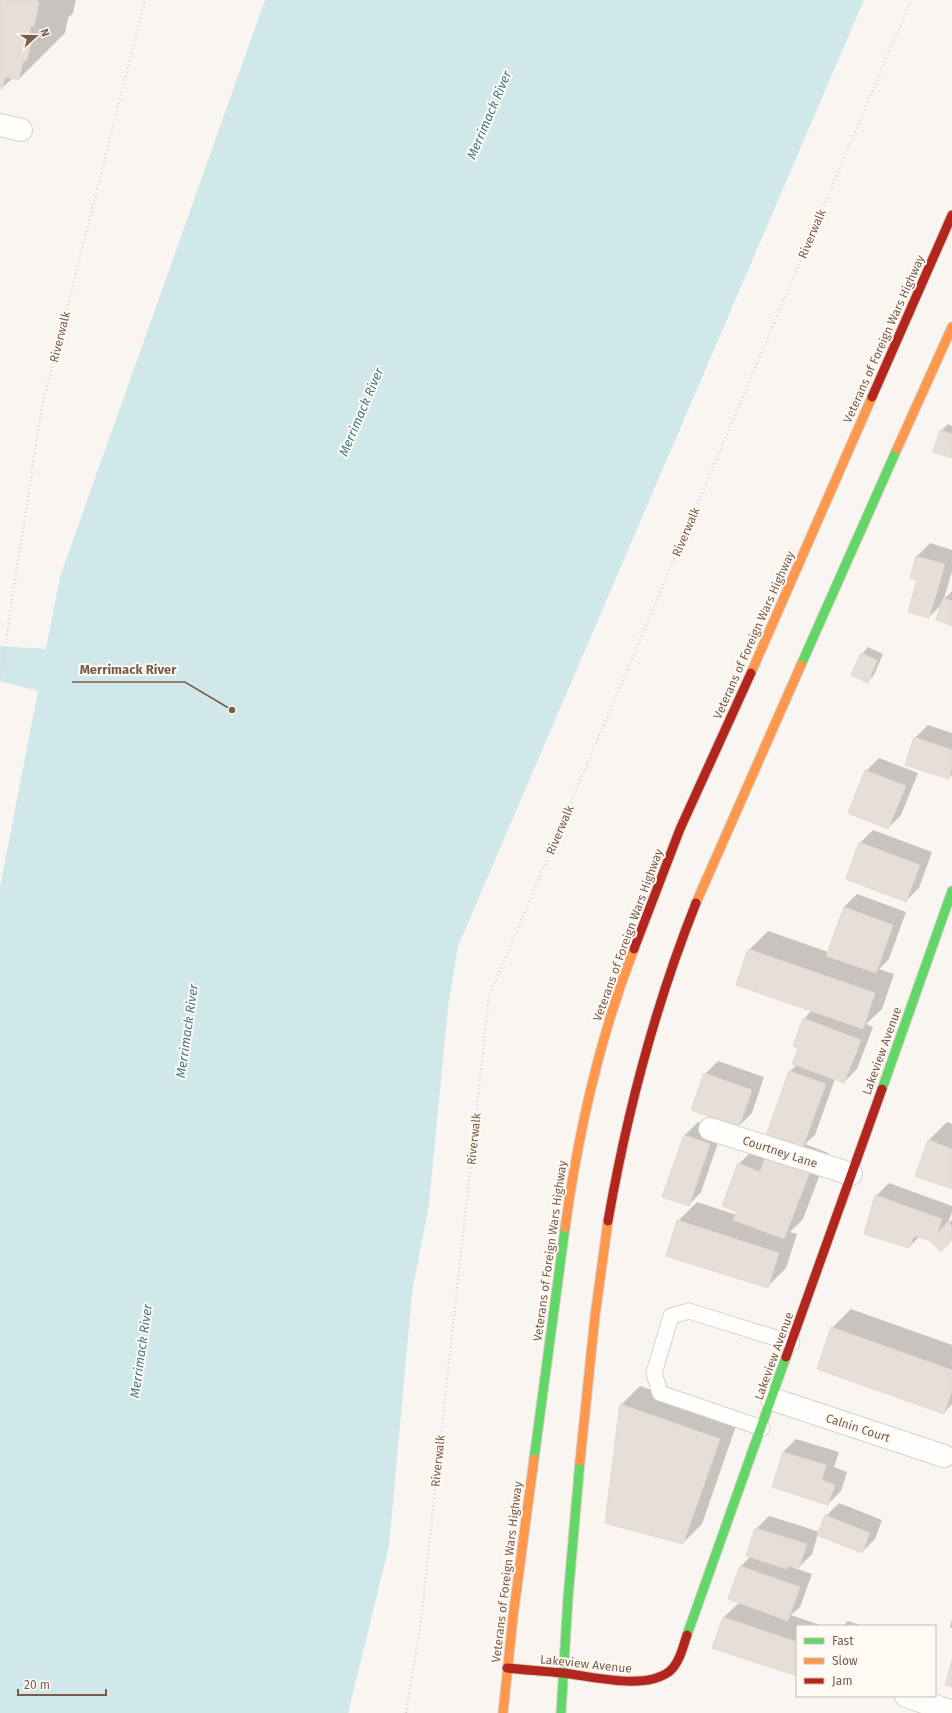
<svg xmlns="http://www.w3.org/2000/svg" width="952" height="1713" font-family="'Fira Sans',sans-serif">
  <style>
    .water { fill: #d0e8ea }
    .shadow { fill: #0003 }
    .building { fill: #e6ded7; stroke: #e2d8d2 }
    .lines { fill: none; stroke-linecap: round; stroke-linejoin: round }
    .lane-casing { stroke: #d7d1cb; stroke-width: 17 }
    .street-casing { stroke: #d7d1cb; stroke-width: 24 }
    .fast-casing { stroke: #d9d2cb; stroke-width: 11 }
    .slow-casing { stroke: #d9d2cb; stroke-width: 11 }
    .jam-casing { stroke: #d9d2cb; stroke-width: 11 }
    .path { stroke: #dcd5d0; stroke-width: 2.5; stroke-dasharray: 1 3; stroke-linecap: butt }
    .lane { stroke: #fefefd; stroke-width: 15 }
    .street { stroke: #fefefd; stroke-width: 22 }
    .fast { stroke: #63d668; stroke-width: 9 }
    .slow { stroke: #ff974d; stroke-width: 9 }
    .jam { stroke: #b3261e; stroke-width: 9 }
    .labels { text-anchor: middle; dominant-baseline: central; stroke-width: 4; stroke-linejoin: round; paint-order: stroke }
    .street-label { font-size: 12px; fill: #7a5c4d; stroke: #fffaf3 }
    .water-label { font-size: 13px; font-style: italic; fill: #437c86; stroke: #fffaf3 }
    .leader { fill: none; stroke: #7a5c4d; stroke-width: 1.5 }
    .callout-dot { fill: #7a5c4d; stroke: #fffaf3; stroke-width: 1.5 }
    .callout-label { font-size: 13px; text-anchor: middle; font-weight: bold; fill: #7a5c4d; stroke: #fffaf3; stroke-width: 4; stroke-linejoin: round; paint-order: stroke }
  </style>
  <rect width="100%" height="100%" fill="#f9f5f0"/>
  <path class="water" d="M265,0H864L458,946L448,1007L429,1204L412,1293L389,1546L348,1713H0V887L38,691L0,681V646L46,649L60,577Z"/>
  <path class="shadow" d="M0,0H76L73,13L68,18L65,33L19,79L13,78L2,88H0Z
    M948,424L952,426V457L941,431Z
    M930,543L952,550V571L944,599L952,591V624L942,604L929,617L919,579L911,577L917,556Z
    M868,647L883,654L874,675L868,681L862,654Z
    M928,725L952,733V775L948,778L915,738Z
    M879,758L918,773L901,815L888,828L866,771Z
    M873,830L932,852L919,888L906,901L860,843Z
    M857,894L906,912L889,959L879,969L894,974L882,1009L866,1024L873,1027L857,1069L844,1082L835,1079L815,1135L805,1144L828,1153L803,1219L790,1232L797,1234L786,1268L767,1287L678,1221L697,1202L737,1215L739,1164L767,1135L790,1071L797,1065L804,1019L812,1010L749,950L768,931L828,952L844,907Z
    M718,1061L764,1077L752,1113L739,1126L705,1074Z
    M698,1122L722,1131L701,1192L689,1205L664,1197L685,1135Z
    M947,1122L952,1124V1188L928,1141Z
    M889,1183L952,1206V1212L948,1223L952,1220V1239L929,1240L919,1237L909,1247L876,1196Z
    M851,1309L952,1345V1404L944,1413L832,1328Z
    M640,1386L738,1420L702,1524L683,1543L621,1405Z
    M796,1439L839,1452L834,1467L847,1472L841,1491L828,1504L783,1452Z
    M839,1503L882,1520L875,1539L862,1552L818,1534L812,1554L799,1567L790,1564L789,1566L812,1574L800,1607L791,1615L823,1626H797V1675L723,1618L740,1602L730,1598L741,1566L751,1556L756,1529L769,1516L820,1532L826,1516Z
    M952,1619V1628L950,1627Z
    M848,1621L863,1626H843Z"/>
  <path class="building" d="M0,0H37L39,3L34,26H31L29,36L32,38L27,60L23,62L19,80L5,77L2,89H0Z
    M940,430L952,434V458L933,452Z
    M916,556L945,564L929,618L908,612L917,580L910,578Z
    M943,598L952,601V626L936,620Z
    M861,653L877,660L868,683L851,675Z
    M914,737L952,750V769L949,779L905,765Z
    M865,770L906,786L888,829L848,813Z
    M859,842L920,865L906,902L846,879Z
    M844,907L893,925L876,973L826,956Z
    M748,949L875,993L863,1029L736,985Z
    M803,1018L861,1040L844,1083L792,1064L798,1049L793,1046Z
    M789,1071L826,1084L802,1149L766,1136Z
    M704,1073L752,1090L739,1127L691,1110Z
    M684,1135L710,1144L689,1206L662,1197Z
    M928,1140L952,1149V1189L915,1176Z
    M766,1155L810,1172L784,1239L733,1220L737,1212L722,1206L738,1163L760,1172Z
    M875,1195L942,1219L937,1234L948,1222L952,1226V1240L941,1252L929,1240L914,1236L909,1248L864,1234Z
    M677,1220L779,1253L768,1288L666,1256Z
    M831,1327L952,1370V1391L944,1414L817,1369Z
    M620,1404L720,1439L683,1544L605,1523Z
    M783,1452L826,1465L822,1480L835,1485L828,1505L772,1487Z
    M825,1515L870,1533L862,1553L817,1535Z
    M755,1528L807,1544L799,1568L789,1565L787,1569L746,1556Z
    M740,1566L800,1587L788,1621L728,1599Z
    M723,1617L797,1642V1676L712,1648Z
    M952,1660V1687L945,1685Z"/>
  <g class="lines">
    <g class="lane-casing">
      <path id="lane" d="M762,1428L660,1393L654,1373L671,1316L689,1311L792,1343"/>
    </g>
    <g class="street-casing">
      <path id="street" d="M0,125L21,130
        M710,1129L851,1174
        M772,1399L944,1456
        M906,1696L952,1712"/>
    </g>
    <g class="fast-casing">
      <path id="fast" d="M801,665L897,449
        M882,1089L952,891
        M534,1459L565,1228
        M687,1635L786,1357
        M561,1713L568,1598L580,1461"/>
    </g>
    <g class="slow-casing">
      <path id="slow" d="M897,449L952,327
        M751,673L872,397
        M696,903L801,665
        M565,1228C578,1134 599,1039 634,949
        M580,1461L595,1316L608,1221
        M503,1713L513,1617L534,1459"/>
    </g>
    <g class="jam-casing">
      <path id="jam" d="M872,397L952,215
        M634,949L680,829L751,673
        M608,1221C627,1112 655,1006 696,903
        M786,1357L882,1089
        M507,1668C525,1670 544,1671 562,1673C592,1676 645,1691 670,1671C680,1662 683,1646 687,1635"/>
    </g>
    <path class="path" d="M0,679L41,411L145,0
      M406,1713L421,1620L489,996L911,0"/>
    <use href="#lane" class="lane"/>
    <use href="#street" class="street"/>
    <use href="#fast" class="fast"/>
    <use href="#slow" class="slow"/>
    <use href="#jam" class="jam"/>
  </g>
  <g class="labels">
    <g class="street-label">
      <text transform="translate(812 234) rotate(-67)">Riverwalk</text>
      <text transform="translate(60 337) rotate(-76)">Riverwalk</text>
      <text transform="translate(884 339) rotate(-66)">Veterans of Foreign Wars Highway</text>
      <text transform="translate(686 532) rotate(-67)">Riverwalk</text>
      <text transform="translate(754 635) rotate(-66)">Veterans of Foreign Wars Highway</text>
      <text transform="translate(560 830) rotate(-67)">Riverwalk</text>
      <text transform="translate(628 935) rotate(-70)">Veterans of Foreign Wars Highway</text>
      <text transform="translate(882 1051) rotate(-70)">Lakeview Avenue</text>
      <text transform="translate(474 1139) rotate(-84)">Riverwalk</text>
      <text transform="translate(780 1152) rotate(18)">Courtney Lane</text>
      <text transform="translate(550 1251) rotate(-82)">Veterans of Foreign Wars Highway</text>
      <text transform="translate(774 1356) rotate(-70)">Lakeview Avenue</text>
      <text transform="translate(858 1428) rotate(18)">Calnin Court</text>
      <text transform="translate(438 1461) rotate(-84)">Riverwalk</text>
      <text transform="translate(507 1572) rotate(-83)">Veterans of Foreign Wars Highway</text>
      <text transform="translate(586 1664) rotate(6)">Lakeview Avenue</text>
    </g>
    <g class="water-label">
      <text transform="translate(489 115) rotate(-67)">Merrimack River</text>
      <text transform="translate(361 412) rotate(-67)">Merrimack River</text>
      <text transform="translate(187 1031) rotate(-82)">Merrimack River</text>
      <text transform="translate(141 1351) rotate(-82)">Merrimack River</text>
    </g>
  </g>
  <path class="leader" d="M232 710L185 682H72"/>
  <circle class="callout-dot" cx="232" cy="710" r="4"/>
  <g class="callout-label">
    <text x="128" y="674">Merrimack River</text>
  </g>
  <rect x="796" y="1625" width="140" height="72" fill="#fffaf3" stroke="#cabbb1"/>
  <rect x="804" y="1638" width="20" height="6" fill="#63d668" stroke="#cabbb1"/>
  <text x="832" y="1645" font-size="12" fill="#7a5c4d">Fast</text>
  <rect x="804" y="1658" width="20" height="6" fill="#ff974d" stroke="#cabbb1"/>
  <text x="832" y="1665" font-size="12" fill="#7a5c4d">Slow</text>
  <rect x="804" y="1678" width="20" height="6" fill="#b3261e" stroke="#cabbb1"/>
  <text x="832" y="1685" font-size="12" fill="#7a5c4d">Jam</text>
  <g transform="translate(36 36) rotate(69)" stroke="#fffaf3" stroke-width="3" paint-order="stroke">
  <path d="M0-3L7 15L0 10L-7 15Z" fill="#7a5c4d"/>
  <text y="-6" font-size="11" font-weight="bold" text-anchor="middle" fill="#7a5c4d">N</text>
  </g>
  <path d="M18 1689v6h88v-6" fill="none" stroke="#7a5c4d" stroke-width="2"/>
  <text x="24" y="1689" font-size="12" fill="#7a5c4d" stroke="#fffaf3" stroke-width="3" paint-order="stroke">20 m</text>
</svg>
